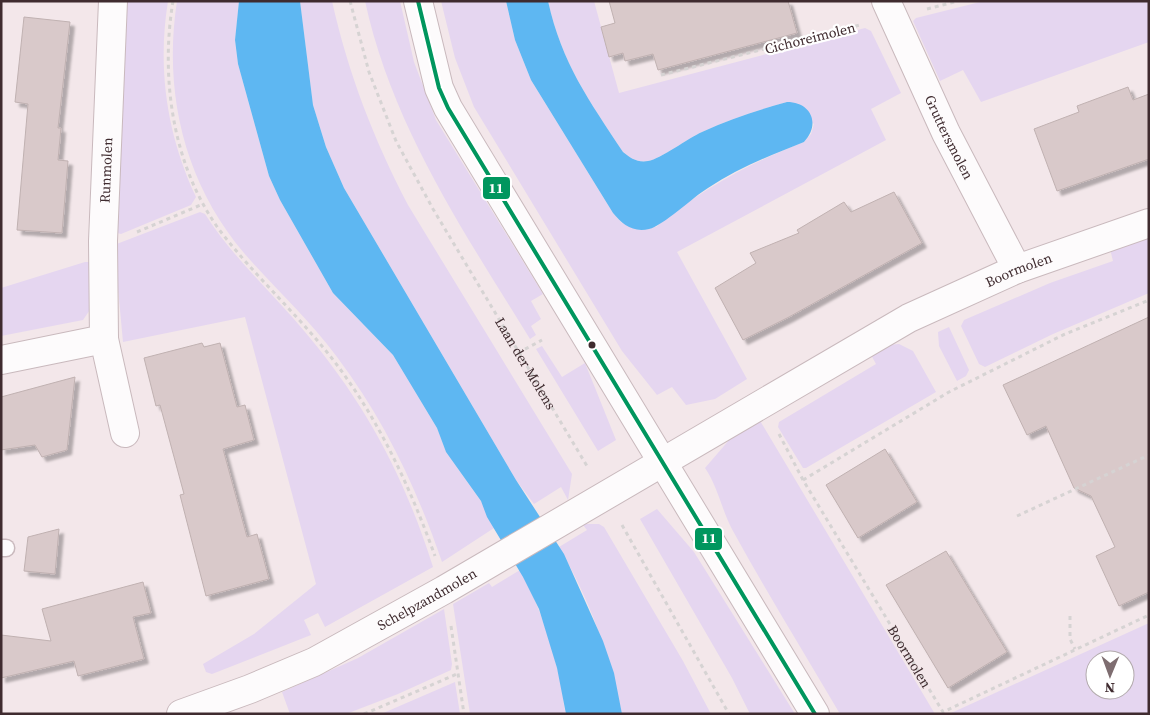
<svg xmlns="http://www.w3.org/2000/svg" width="1150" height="715" font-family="'Source Serif 4',serif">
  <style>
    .green { fill: #e5d6f0; fill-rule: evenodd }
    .water { fill: #5eb7f2 }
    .building { fill: #d9c9ca; stroke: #c0b1b1; filter: url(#shadow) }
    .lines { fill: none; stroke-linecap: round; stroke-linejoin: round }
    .lane-casing { stroke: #c9b9bd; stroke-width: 19 }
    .street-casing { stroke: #c9b9bd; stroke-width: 30 }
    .path { stroke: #d6d3d3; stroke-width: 3; stroke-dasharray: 4 4; stroke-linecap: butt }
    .lane { stroke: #fdfbfc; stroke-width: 16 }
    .street { stroke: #fdfbfc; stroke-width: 28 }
    .bus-1-casing { stroke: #fff; stroke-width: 8 }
    .bus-1 { stroke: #00965e; stroke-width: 4 }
    .bus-dot { fill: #3f2b2f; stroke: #fff; stroke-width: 2 }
    .labels { text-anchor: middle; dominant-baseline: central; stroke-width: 4.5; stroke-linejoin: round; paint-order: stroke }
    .street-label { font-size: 14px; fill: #3f2b2f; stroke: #fff }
    .line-badge { stroke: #fff; stroke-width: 2 }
    .badge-label { font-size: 14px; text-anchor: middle; font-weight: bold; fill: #fff }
  </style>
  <defs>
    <filter id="shadow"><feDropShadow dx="4.5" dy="4.5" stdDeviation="1" flood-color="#0004"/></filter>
  </defs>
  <rect width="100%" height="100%" fill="#f3e7ea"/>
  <path class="green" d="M124,1H168C157,69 167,135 196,197L191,205L121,234L113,232Z
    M177,1H239L235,41L238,64L269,176L280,200L333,293L393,355L437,428L446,452L481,501L494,528L442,562C417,489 384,419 337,357C309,319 274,288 244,253C184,182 163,92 177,1Z
    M300,1H332C348,73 374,140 408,205L572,474L568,500L561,487L534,504L516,480L344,188L326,147L313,105Z
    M365,1H400L414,62L436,120L543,294L531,301L541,319L531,326L536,335L530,339C464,232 392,126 365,1Z
    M441,1H506L515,40L531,80L613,213L622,223L656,227C703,188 748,164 804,142L811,134L814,124L787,102C758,110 730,119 702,132C688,138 661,159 648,161C638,163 630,158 623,152C589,100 562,64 548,1H594L619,93L865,28L871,31L901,93L871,109L886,140L677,252L747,379L715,399L686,405L672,387L657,395L622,351L474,107L455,58Z
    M984,1H1149V42L981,102L963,70L940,81L913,21L916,18Z
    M200,212L205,214C233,258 272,292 305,332C366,404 405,478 433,567L325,627L318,613L304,620L311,635L212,674L206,672L203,664L254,634L316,584L245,317L123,342L114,245Z
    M1148,237L1149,293L1053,334L985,367L979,364L961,326L964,320L1050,283L1113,261L1110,249Z
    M85,262H90L96,301L83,320L1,336V288Z
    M949,327L969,370L966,376L957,381L939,346L938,332Z
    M899,344L913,351L936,392L806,468H803L778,427L779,422L876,364L870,353L888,345Z
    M542,346L562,377L585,363L616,440L598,451L536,349Z
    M759,419L935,714H840C804,653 767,593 733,531C722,511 718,487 705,468L736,432Z
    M657,509L694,552L795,714H750L732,678L640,519Z
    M585,524H599L604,527L683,661L711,714H622C610,656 589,598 559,547L587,530L583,525Z
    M520,570C540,605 551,644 561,683C563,693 563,704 566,714H470L453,604L489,583L492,587Z
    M444,609L452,664L451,670L398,694L346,714H290L282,692L358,658Z
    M1149,623V714H949ZM1095,660H1125V690H1095Z
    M455,682L460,714H381Z"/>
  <path class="water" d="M239,1H300L313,105L326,147L344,188L516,480L564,554L603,641L614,673L622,714H566L557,668L539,609L523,577L487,517L481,501L446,452L437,428L393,355L333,293L280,200L269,176L238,64L235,40Z
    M506,1H548C562,64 589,100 623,152C630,158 638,163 648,161C661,159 688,138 702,132C730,119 758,110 787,102C811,102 821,124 804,142C771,155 738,168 708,188C693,197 663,226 649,229C633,233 622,224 613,213L531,80L515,40Z"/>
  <path class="building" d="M609,1H788L797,33L658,70L653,54L625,61L623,53L609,57L601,27L615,23Z
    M24,17L70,22L58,128H61L58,160L68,161L62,233L17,230L28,104L15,102Z
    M1128,87L1133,100L1149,94V159L1057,191L1034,129L1079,112L1077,106Z
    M894,192L922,243L789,317L743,340L715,288L756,263L750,253L799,233L797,230L844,202L851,212Z
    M1149,317V592L1119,606L1096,556L1115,547L1091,496L1074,488L1046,426L1027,435L1003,385Z
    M202,343L204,347L220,343L237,407L245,405L254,440L223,449L247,537L257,534L269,579L206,596L180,495L184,494L160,405L156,406L144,358Z
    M75,377L67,450L42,457L35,445L1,450V397Z
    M885,449L917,502L858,538L826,485Z
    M59,529L55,574L24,571L28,537Z
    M946,551L1007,652L948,688L886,585Z
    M143,582L151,613L133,617L144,659L78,676L74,661L1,678V635L51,641L42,609Z"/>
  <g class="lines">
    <g class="lane-casing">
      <path id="lane" d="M1,548H6"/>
    </g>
    <g class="street-casing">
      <g id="street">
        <path d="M418,1L439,88L448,108L815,714"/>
        <path id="s3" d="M886,1L946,133L1017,269"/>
        <path d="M104,339L125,433"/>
        <path id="s4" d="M1,360L104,339L103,241L113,1"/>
        <path id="s5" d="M181,714L250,689L314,662L444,590L909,318L1017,269L1149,223"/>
      </g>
    </g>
    <g class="path">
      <path d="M173,1C160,79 173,168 221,232C258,280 304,320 340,369C382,426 411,490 435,556"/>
      <path id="s1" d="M350,1L369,72L396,141L433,209L587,466"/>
      <path d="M927,9L958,1"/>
      <path d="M661,75L860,25"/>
      <path d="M137,232L203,204"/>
      <path d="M518,353L542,340"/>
      <path id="s2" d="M779,434L803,480L943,712L1149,615"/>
      <path d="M803,480L949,392L1063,335L1149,300"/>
      <path d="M1017,516L1149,455"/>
      <path d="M622,525L729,714"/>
      <path d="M1070,616V639L1075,649"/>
      <path d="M451,626L464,714"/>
      <path d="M364,714L457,674"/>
    </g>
    <use href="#lane" class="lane"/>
    <use href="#street" class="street"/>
    <g class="bus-1-casing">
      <path id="bus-1" d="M418,1L439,88L448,108L815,714"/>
    </g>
    <use href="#bus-1" class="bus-1"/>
  </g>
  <circle class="bus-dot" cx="592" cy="345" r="4.5"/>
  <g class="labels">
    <g class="street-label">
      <text transform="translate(810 38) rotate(-14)">Cichoreimolen</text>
      <text stroke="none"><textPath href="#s3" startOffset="150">Gruttersmolen</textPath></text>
      <text stroke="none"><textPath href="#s4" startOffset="274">Runmolen</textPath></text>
      <text stroke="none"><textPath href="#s5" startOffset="950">Boormolen</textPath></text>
      <text stroke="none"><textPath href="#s1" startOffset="405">Laan der Molens</textPath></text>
      <text stroke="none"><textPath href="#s5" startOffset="272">Schelpzandmolen</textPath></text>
      <text stroke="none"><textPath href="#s2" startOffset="258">Boormolen</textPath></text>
    </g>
  </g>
  <g class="line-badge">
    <rect x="482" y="176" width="29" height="24" rx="5" fill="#00965e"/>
    <rect x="694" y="527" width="29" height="24" rx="5" fill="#00965e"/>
  </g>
  <g class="badge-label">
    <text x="496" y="193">11</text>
    <text x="709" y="543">11</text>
  </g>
  <rect width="1150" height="715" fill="none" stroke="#3f2b2f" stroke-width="5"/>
  <g transform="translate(1110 675) rotate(181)"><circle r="24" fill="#ffffff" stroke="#b2aaac"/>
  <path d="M0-4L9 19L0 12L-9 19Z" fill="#7e6d70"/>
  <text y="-8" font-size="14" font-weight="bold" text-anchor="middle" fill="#3f2b2f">N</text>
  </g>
</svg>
